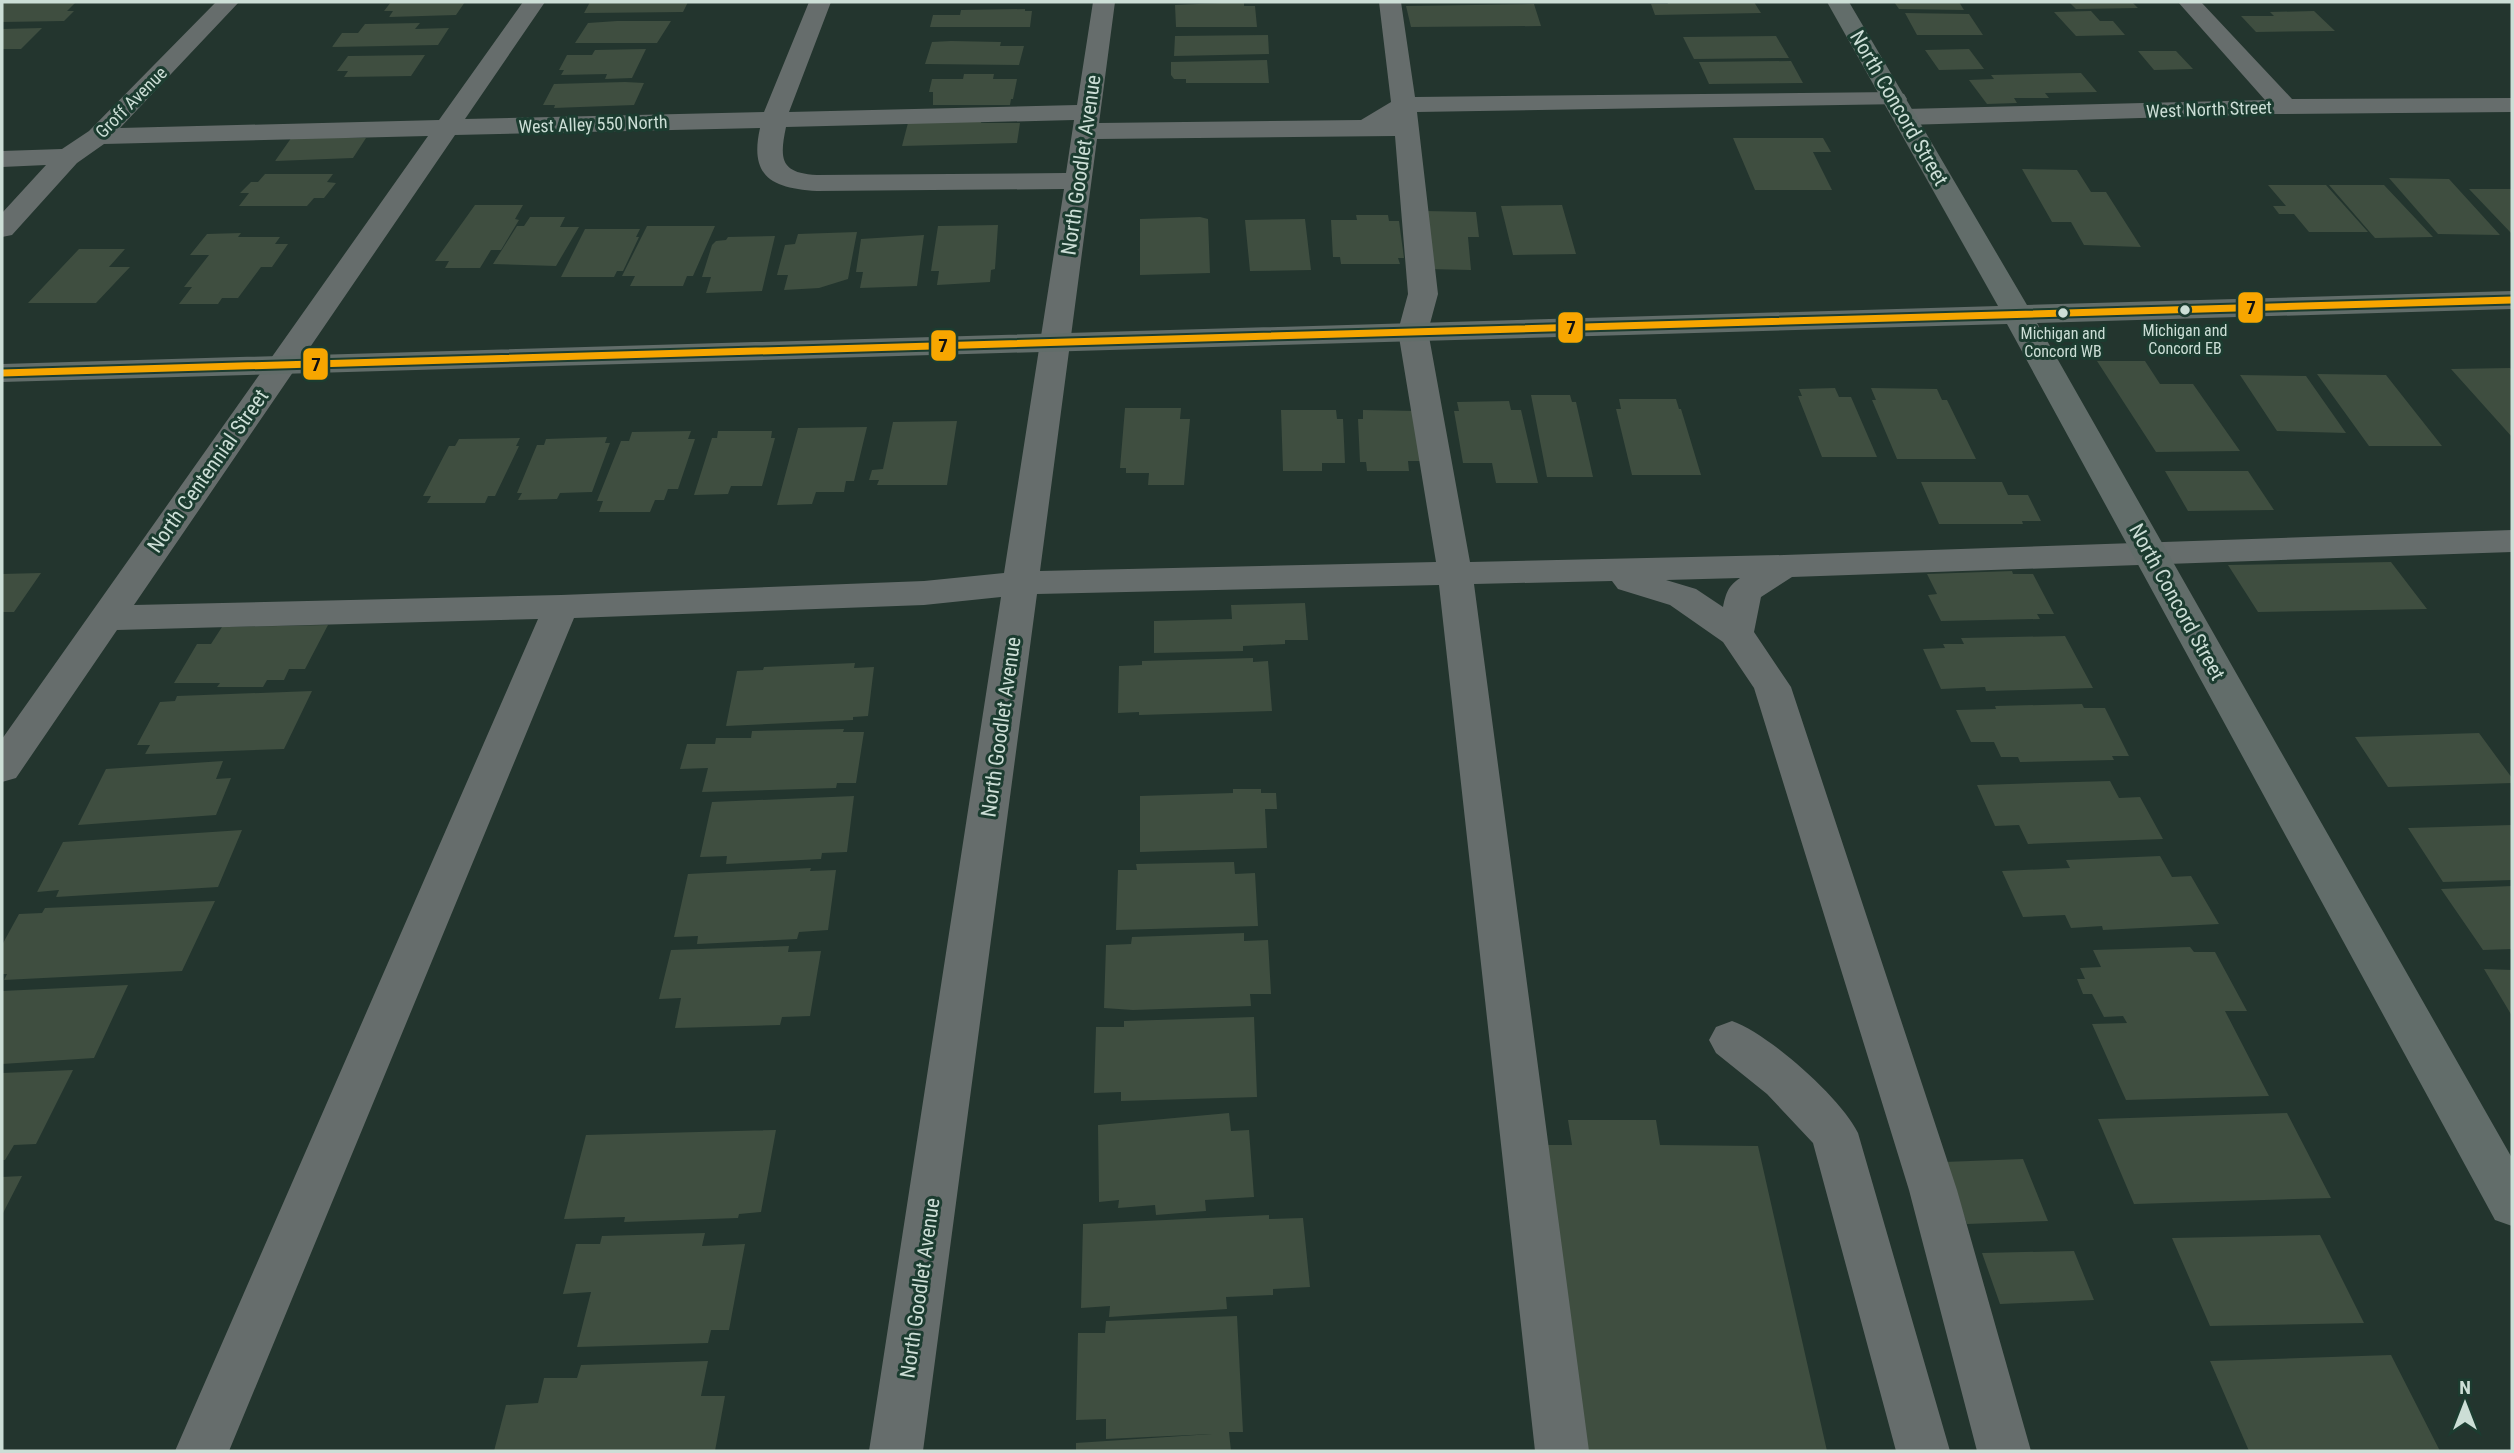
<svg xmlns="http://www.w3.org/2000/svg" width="2514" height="1453" font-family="'Roboto Condensed',sans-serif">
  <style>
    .building { fill: #3f4e40 }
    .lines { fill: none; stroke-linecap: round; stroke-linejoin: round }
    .minor { fill: #666d6c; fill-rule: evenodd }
    .major { fill: #626d6a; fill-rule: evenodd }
    .bus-1-casing { stroke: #1c3c30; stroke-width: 11 }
    .bus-1 { stroke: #f7a600; stroke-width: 7 }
    .bus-dot { fill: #ccded6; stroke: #1c3c30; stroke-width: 2.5 }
    .labels { text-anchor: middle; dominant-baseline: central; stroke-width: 6; stroke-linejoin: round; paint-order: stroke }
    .far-bus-label { font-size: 16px; fill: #ccded6; stroke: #1c3c30 }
    .far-street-label { font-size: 18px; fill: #ccded6; stroke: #1c3c30 }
    .street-label { font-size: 21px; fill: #ccded6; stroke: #1c3c30 }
    .line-badge { stroke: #1c3c30; stroke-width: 2.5 }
    .pale-badge-label { font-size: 19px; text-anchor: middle; font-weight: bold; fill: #111 }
  </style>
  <rect width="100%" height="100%" fill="#23352e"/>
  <path class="building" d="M2,2H76L67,11H74L64,21L2,22Z
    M391,2H465L456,15L389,17L393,11H384Z
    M590,2H688L683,12L584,13Z
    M1244,2V6H1255L1257,27H1176L1175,5Z
    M1667,2H1754L1761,13L1655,15L1651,4H1668Z
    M1894,2H1959L1964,10L1899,9Z
    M2069,2H2132L2138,8L2076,9Z
    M1534,4L1541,26L1411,27L1406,6Z
    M1025,9V11H1032L1030,27H930L933,15H960L961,10Z
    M2091,11L2100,21H2113L2125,35L2076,36L2054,12Z
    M2314,11L2335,31L2256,32L2241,16H2274L2270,12Z
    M1905,13L1969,14L1983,35H1917Z
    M617,21H671L657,43H575L588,23Z
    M420,23L415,29L449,28L438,45L332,47L342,33H358L365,24Z
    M42,28L21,49H2V29Z
    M1268,35L1269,54L1174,56L1175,36Z
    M1776,36L1789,58L1694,59L1683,37Z
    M951,41L1001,42L1000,46H1024L1019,65L925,64L932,42Z
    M646,49L632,78L605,79L607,74L561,75L564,70H559L567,55H592L595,50Z
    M1969,49L1984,69L1939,70L1925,50Z
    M2138,51H2176L2193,69L2154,70Z
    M425,55L411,76L344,77L348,71H337L348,56Z
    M1267,60L1269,83H1186V79H1174L1171,75V62Z
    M1791,61L1803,83L1709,84L1699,62Z
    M2081,73L2097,92L2045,93L2049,98H2014L2017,103L1987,104L1969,80L1994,79L1991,75Z
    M964,74H994L993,79H1017L1013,99H1011L1010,105H933V92H929L932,79H963Z
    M625,82L644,83L634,105L554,108L555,105H543L554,84Z
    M909,119H982L981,123H1020L1017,143L902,146Z
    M345,133L342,138H366L353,158L275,161L294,134Z
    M1733,138H1823L1831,152H1813L1832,190H1755Z
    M2022,169L2077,170L2091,192H2106L2141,247L2084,245L2071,222H2052Z
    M265,174H333L327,182L336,183L324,198H314L307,206H239L249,193H240L251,182H258Z
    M2389,178L2449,179L2500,235L2438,234Z
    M2268,185H2326L2368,232H2309L2294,214H2279L2273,206H2286Z
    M2329,185H2384L2433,237L2375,238Z
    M2469,189H2512V234Z
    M475,205H523L515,219L519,220L501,250H491L480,268H445L449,261H435Z
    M1562,205L1576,254L1513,255L1501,206Z
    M1425,211L1476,212L1479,237H1468L1471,270L1428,269Z
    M1356,215H1388L1389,221H1399L1404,258H1398L1400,264H1341L1340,257H1333L1331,220H1357Z
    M530,217H565L560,227H579L556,266L493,264L517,226H524Z
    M1200,217L1208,219L1210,273L1140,275V219Z
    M1305,219L1311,270L1250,271L1245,220Z
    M998,225L995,269L991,270L990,282L937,285L939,271H931L938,226Z
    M647,226H715L693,276H687L683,286H630L635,276H622Z
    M585,229H640L636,237H639L623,271H617L614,277H561Z
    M857,232L848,279L819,288L784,290L788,275H777L785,245L795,244L798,234Z
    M241,233L238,237H280L275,244H288L272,267H261L238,298H222L218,304H179L192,287H184L209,255H190L207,234Z
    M924,235L917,286L860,288L863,272H856L861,239Z
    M775,236L762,291L706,293L711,277H702L712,245L716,241L726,240L728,237Z
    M79,249H125L109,267H130L96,303H28Z
    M2097,361H2145L2160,384H2193L2240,451L2156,452Z
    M2510,368L2512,370V437L2451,369Z
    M2317,374L2386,375L2442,446H2369Z
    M2240,375L2306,376L2346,433L2277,431Z
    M1835,388L1839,397H1851L1877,457H1822L1798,396H1802L1799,389Z
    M1871,388L1937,389L1942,400H1947L1976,459H1897L1872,400H1876Z
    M1531,395H1570L1572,402H1576L1593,477H1547Z
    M1619,399H1676L1679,409H1681L1701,475H1632L1616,409H1621Z
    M1509,401L1511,410H1521L1538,483H1496L1492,463H1463L1454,411H1459L1457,402Z
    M1125,408H1181L1180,419H1190L1184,485H1148L1149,473H1126V468H1120Z
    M1281,410H1336L1337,419H1343L1345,463H1322V471H1283Z
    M1363,410L1416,411L1425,461H1408L1409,471H1367L1366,462H1360L1358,419H1363Z
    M957,421L947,485H877L879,480H869L872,470L883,469L893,422Z
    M867,427L854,481H846L844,492H816L812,504L777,505L798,428Z
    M691,431L688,439H695L678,489H668L664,500H655L650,512H599L603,501H597L621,441H629L632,432Z
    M718,431H772L771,438H775L762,486H731L728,494L694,495L712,438H717Z
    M607,437L605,443H610L592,492L560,493L557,499L518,500L522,493H517L537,445H544L546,439Z
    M520,438L516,446H519L495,496H488L485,503H427L431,496H423L449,446H455L459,439Z
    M2165,471H2248L2274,510L2188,511Z
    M1921,482H2002L2008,495H2028L2041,521H2022L2023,524H1939Z
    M2391,562L2427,609L2258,612L2228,565Z
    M2012,571L2013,574H2033L2054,614H2037L2040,619L1941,621L1928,595L1937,594L1927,574Z
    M41,573L14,612H2V574Z
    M1305,603L1308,640H1285V644L1243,646V651L1154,653V621L1232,619L1231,605Z
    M328,625L305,669H289L284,680H267L263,687H217L220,683H174L197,644H211L222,627Z
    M2065,636L2093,688L1986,691L1985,687L1941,689L1923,649L1945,648L1943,644H1964L1961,638Z
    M1253,658V662L1268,661L1272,711L1139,715V712L1118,713L1119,666L1142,665V661Z
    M855,663L854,668L874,667L868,716L853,717V720L726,726L737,671L763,670L764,667Z
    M312,691L284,749L145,754L150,745H137L160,702L175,701L177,696Z
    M2082,704L2084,708H2105L2129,756H2112L2114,760L2020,762L2018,757H2001L1994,742H1971L1956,710L1996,709L1995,706Z
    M844,729L843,732H864L856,783H837L836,788L702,792L708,768L680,769L687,744H715L716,738H751L752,731Z
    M2479,733L2512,778V783L2388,787L2355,737Z
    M223,761L216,779L231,778L216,815L78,825L106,769Z
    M2110,781L2119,798L2140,797L2163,839L2028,844L2019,825L1995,826L1977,785Z
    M1233,789H1261V793H1276L1277,809H1265L1267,848L1140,852V796L1233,793Z
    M854,796L847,852L822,853L821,859L726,864L727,856L700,857L712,802Z
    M2512,825V880L2443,882L2408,828Z
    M242,830L218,887L56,897L59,890L37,892L63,842Z
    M2160,856L2172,877L2191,876L2219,924L2103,930L2102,926L2071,928L2065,915L2023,917L2002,871L2070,868L2066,860Z
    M1234,862L1235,874L1255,873L1258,926L1116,930L1118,870H1137L1136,864Z
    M811,868L810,871L836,870L828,930L799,932L797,939L697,944L698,936L674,937L688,874Z
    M2512,886V949L2483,950L2441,889Z
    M215,901L182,971L4,980L7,974H2V945L19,914L42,913L45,908Z
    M1244,933V941L1268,940L1271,994H1250L1251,1006L1133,1010L1104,1008L1106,945L1131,944L1132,937Z
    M789,946L788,952L821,951L810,1016L782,1017L780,1025L675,1028L681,998L659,999L671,950Z
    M2190,947L2194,952H2215L2247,1011H2225L2269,1096L2126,1100L2092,1024L2127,1023L2123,1016L2104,1017L2092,994H2083L2077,979H2085L2080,968L2101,967L2093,950Z
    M2484,969L2512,970V1016Z
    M128,985L94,1058L2,1064V991Z
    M1254,1017L1257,1097L1121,1101V1092L1094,1093L1096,1027H1124V1021Z
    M73,1070L36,1144L14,1145L5,1160H2V1073Z
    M1229,1113L1231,1131L1249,1130L1254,1197L1205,1200L1206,1211L1156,1215L1155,1205L1118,1208L1119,1200L1099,1202L1098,1125Z
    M2287,1113L2331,1198L2134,1204L2098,1119Z
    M1568,1120H1656L1660,1145L1758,1146L1827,1451H1587L1547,1145H1572Z
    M776,1130L761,1212L739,1214L738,1218L624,1222L625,1217L564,1219L586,1135Z
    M2023,1159L2048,1221L1967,1224L1944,1162Z
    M22,1176L2,1215V1177Z
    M1269,1215V1219L1303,1218L1310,1287L1273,1289V1295L1226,1297L1227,1309L1109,1317L1110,1306L1081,1308L1083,1224Z
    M705,1233L702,1246L745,1244L729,1330H711L708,1343L577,1347L591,1292L563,1294L576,1244H600L602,1236Z
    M2320,1235L2364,1323L2210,1326L2172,1238Z
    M2074,1251L2094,1300L2000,1304L1982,1253Z
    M1237,1316L1243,1432H1229L1231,1451H1076V1443L1212,1434L1106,1439V1419L1076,1420L1078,1333H1105L1106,1321Z
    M2391,1355L2440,1451H2249L2210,1361Z
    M708,1361L701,1396H725L715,1451H494L506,1405L538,1403L544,1378H577L581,1365Z"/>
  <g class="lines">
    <path class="minor" d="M216,2H239L120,128L439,120L523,2H545L465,119L764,112L809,2H831L789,112L1077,105L1093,2H1115L1099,123L1361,120L1391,102L1379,2H1401L1415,97L1895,92L1904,94L1907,99L1904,104L1417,112L1438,294L1428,331L1470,562L1784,555L2512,530V552L1792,577L1761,597L1754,632L1791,687L1957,1190L2031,1451H1977L1909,1190L1754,688L1723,642L1670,605L1618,589L1612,581L1474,584L1589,1451H1535L1439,585L1037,594L923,1451H869L1001,597L924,605L574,618L229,1451H175L538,619L117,630L16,778L2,782V739L428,136L104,144L77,163L12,235L2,237V213L46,165L2,167V151L62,149L89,131ZM1074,120L1066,173L817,175C781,173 779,160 786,127ZM760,128C749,177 772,188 817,191L1064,189L1004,573L924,581L561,595L134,605L455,135ZM1395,136L1408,294L1398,331L1436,562L1040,571L1097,139ZM1740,578C1728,586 1726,593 1723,607L1696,589L1666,580Z
      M2178,2H2201L2292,99L2512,98V112L2274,114L1905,125L1896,122L1892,117L1896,112L1905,109L2265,100Z
      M1732,1021C1769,1034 1841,1098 1858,1133L1950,1451H1896L1813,1143L1767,1094L1716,1053L1709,1040L1716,1027Z"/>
    <path class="major" d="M1827,2H1849L2027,305L2512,291V309L2037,323L2512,1158V1226L2495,1220L2007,324L2,382V364L1998,306Z"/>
    <g class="bus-1-casing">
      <path id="bus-1" d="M2,373L2512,300"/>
    </g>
    <use href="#bus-1" class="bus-1"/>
  </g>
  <g class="bus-dot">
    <circle cx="2185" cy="310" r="6"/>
    <circle cx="2063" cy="313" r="6"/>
  </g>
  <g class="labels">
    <g class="far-bus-label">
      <text x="2185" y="330">Michigan and<tspan x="2185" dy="18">Concord EB</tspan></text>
      <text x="2063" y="333">Michigan and<tspan x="2063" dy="18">Concord WB</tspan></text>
    </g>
    <g class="far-street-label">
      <text transform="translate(131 102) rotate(-45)">Groff Avenue</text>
      <text transform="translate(2209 109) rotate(-2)">West North Street</text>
      <text transform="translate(593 124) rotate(-2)">West Alley 550 North</text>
    </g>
    <g class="street-label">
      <text transform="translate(1899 108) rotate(60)">North Concord Street</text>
      <text transform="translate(1081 165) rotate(-82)">North Goodlet Avenue</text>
      <text transform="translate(208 471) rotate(-55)">North Centennial Street</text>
      <text transform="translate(2177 602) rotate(61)">North Concord Street</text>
      <text transform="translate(1001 727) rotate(-82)">North Goodlet Avenue</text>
      <text transform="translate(920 1288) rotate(-82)">North Goodlet Avenue</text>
    </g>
  </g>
  <g class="line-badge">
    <rect x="2237" y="291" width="27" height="33" rx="7" fill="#f7a600"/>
    <rect x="1557" y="311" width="27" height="33" rx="7" fill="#f7a600"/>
    <rect x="930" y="329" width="27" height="33" rx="7" fill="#f7a600"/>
    <rect x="302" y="347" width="27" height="34" rx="7" fill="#f7a600"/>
  </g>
  <g class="pale-badge-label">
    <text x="2251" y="314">7</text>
    <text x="1571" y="334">7</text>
    <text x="943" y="352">7</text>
    <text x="316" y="371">7</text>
  </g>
  <rect width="2514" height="1453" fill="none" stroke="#ccded6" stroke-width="7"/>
  <g transform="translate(2465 1404)" stroke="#1c3c30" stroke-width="5" paint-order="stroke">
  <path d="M0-5L12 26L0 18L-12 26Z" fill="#ccded6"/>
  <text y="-10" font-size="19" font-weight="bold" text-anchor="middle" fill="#ccded6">N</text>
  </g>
</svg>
